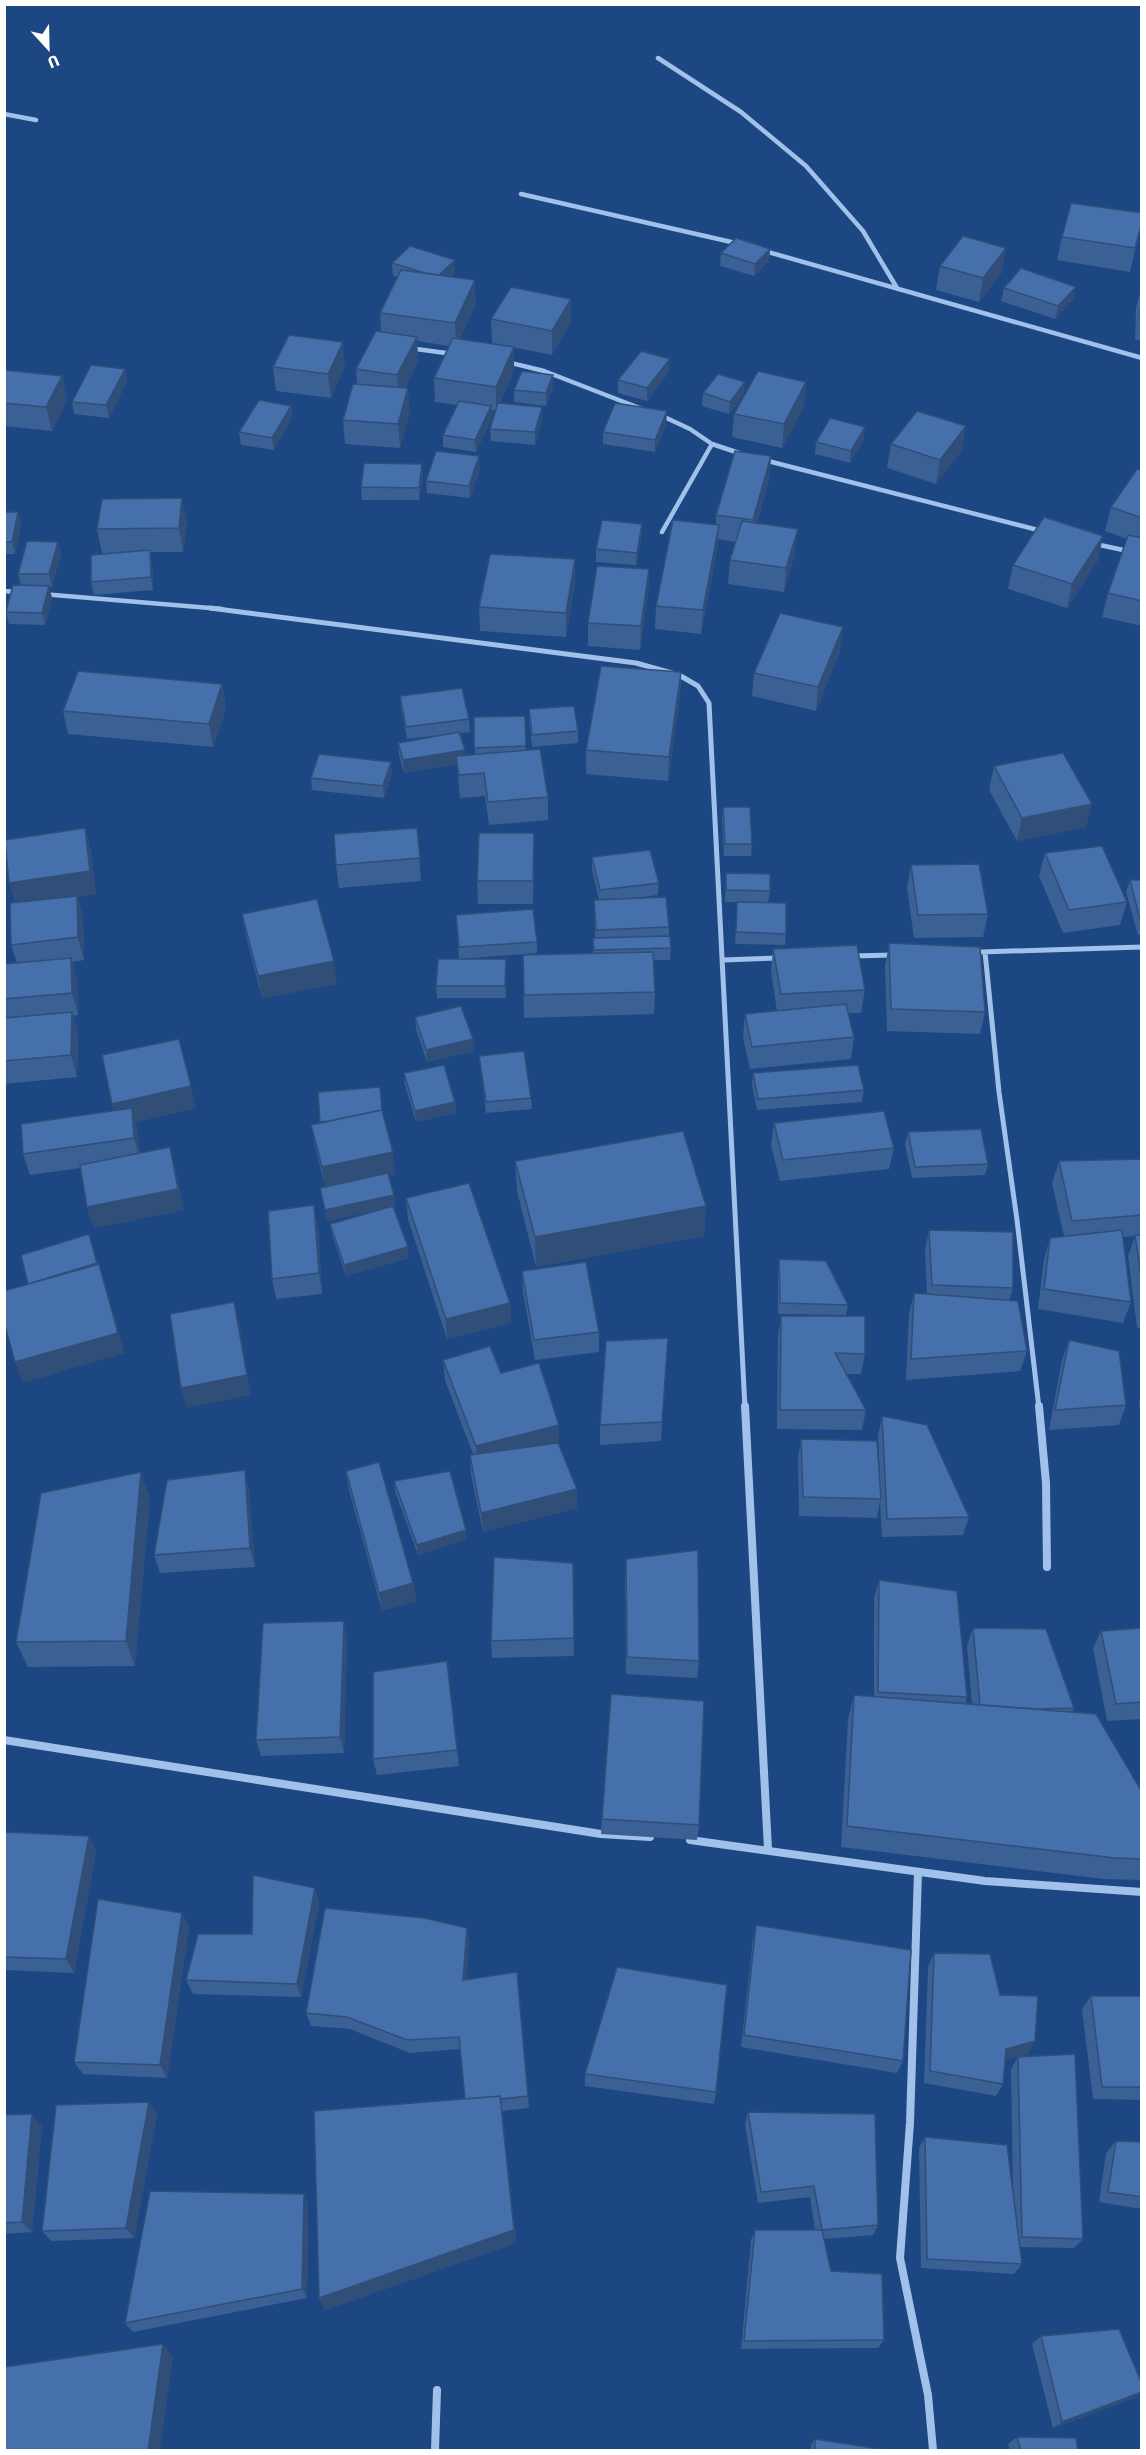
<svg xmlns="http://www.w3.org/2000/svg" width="1146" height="2455" font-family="'Fira Sans',sans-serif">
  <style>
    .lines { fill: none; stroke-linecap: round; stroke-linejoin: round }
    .minor-far2 { stroke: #a2c1ea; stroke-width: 4.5 }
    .minor-far1 { stroke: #a2c1ea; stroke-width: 5 }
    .minor { stroke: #a2c1ea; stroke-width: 8 }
    .wall { fill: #3b6093 }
    .shaded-wall { fill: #304e78 }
    .building { fill: #4570ab; stroke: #304e78; stroke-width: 1.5 }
  </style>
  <rect width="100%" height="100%" fill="#1d4782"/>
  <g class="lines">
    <path class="minor-far2" d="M658,58L741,112L806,166L863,231L897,288
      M4,114L36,120
      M521,194L740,244
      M761,250L1142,358
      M409,348L453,354
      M507,362L544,371L642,409
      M660,415L690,429L712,444L742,454
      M764,460L1042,531
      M662,532L712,444
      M1095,544L1142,554
      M4,591L17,592
      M42,594L222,609"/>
    <path class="minor-far1" d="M210,608L636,663L679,675L698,686L709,703L745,1408
      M981,952L1142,947
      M985,952L999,1092L1017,1220L1039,1408
      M852,956L893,955
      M723,960L779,958"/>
    <path class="minor" d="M745,1406L768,1849
      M1039,1406L1046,1483L1047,1567
      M4,1740L601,1834L650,1837
      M690,1840L985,1881L1142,1892
      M918,1872L910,2123L900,2258L928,2395L933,2450
      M435,2450L437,2390"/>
  </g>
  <path class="wall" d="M1142,222L1130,272L1057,260L1062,237Z
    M770,249L769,261L754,276L720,266L721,253Z
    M455,260V272L451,277L476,304L460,339L514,371L500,403L542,407V419L535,445L491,441L490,429L496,411L491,410L492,418L476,452L443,447V435L457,405L435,402L434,378L449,346L417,341L418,361L405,388L410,412L400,448L345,444L343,420L357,385L356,369L381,332L380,313L397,277L393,276L392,263Z
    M940,266L1002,272L979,302L936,290Z
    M1142,285V341L1135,340L1136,308Z
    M1076,287L1073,299L1055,319L1001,301L1004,288Z
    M571,299V322L552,355L492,343L491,319Z
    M345,366L331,398L276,391L273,367Z
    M125,369L127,381L109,418L74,414L72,402Z
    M4,370L62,376L67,400L52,431L4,426Z
    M669,372L647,401L618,393V380Z
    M806,382L804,406L782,448L732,437L734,414Z
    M553,387L546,406L514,402V390Z
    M703,393L744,394L729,414L702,406Z
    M291,406L292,418L274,450L241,445L239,432Z
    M667,411L666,424L655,452L603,444V432Z
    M864,439L850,463L815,454L816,442Z
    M891,444L962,450L936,484L887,468Z
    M771,456L769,480L757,523L795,553L784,592L728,584L730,560L735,542L718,539L717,549L701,634L655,629L656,606L716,524V515Z
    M480,469L470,498L427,493L426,481Z
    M1142,470V626L1102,617L1108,593L1127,539L1105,531L1111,507Z
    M423,476L419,500H362L361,487Z
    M182,498L187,522L183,552H150L152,562L153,590L94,595L91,582L113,553H102L97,529Z
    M4,512L21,524L15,554H4Z
    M642,524V536L636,565L596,562V549Z
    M1103,536L1098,560L1067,608L1008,589L1013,565Z
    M58,542L61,554L52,587H49L52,598L45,625L9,624L6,612L21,585L18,574Z
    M649,569L648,593L640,650L588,646V623Z
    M575,583L566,637L480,631L479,607Z
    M840,651L816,711L752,696L754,673Z
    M681,672L680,696L668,781L586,774V750Z
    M222,684L226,708L213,747L68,734L63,711Z
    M400,696L469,719L470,732L460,733L465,756L475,755L474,717L525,716L526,750L548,797V820L489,825L485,796L460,798L457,764L404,773L399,755L398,743L440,735L407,739L401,708Z
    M529,709L578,731V743L532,747L529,721Z
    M994,766L1086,827L1017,841L989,790Z
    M392,774L384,798L312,790L311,778Z
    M723,807L752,844L751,856H724L722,819Z
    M85,828L91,851L96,894L78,897L83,918L84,960L72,962L77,981L78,1015L73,1016L78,1034L77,1077L4,1084V964L17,963L11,945L15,902Z
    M417,828L421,881L339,888L336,865Z
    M534,833V856L533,904H478L477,881Z
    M1045,853L1127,902L1120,925L1063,933L1039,876Z
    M592,857L659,883L658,895L629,899L669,927V936L671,948L670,960H653L655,992L654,1014L524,1018L523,955L593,953V938H595L594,900H599L592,869Z
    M911,865L988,914L983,937L914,938L907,888Z
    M726,873L770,891L768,903L786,934L785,945L735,944L737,902H725Z
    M1130,880H1142V934L1138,935L1126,892Z
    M242,914L337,984L262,998L246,936Z
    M456,915L537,942V953L459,959Z
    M889,943L985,1012L980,1034L887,1031L885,966Z
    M773,949L865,990L861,1013H848L854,1037L851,1059L750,1069L743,1037L745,1014L777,1011L771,971Z
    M506,959V998H437L436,986Z
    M415,1017L473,1039L474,1051L427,1062L416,1029Z
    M479,1056L531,1098L532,1109L486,1113Z
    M404,1073L455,1102L456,1113L416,1122L405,1085Z
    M753,1073L864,1090L862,1102L757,1110L752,1084Z
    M318,1092L382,1111L395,1174L389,1175L394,1195L395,1206L393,1207L409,1258L346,1276L332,1235L330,1224L391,1207L327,1221L320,1188L325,1187L315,1146L311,1125L320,1123Z
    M112,1104L196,1108L135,1122L137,1130L140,1153L175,1168L184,1210L94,1228L87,1207L81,1168L30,1175L23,1154L114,1111Z
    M774,1123L894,1148L889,1169L780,1181L771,1145Z
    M908,1132L988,1164L985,1175L912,1178L905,1144Z
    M1142,1159V1328H1137L1128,1256L1135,1236L1122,1237L1131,1302L1123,1323L1038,1309L1044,1259L1050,1238L1064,1236L1052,1183L1059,1161Z
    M515,1161L706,1206L704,1236L536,1267L517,1191Z
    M406,1198L510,1303L511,1323L447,1339L408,1219Z
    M318,1227L322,1294L276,1299L272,1279Z
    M929,1230L1013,1288L1009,1301L1027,1351L1020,1371L906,1380L909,1314L914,1293L927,1294L925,1251Z
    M779,1259L848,1305L846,1315L778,1314V1270Z
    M522,1271L599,1332V1352L535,1360L523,1292Z
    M781,1316L865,1354L861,1374H846L866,1410L862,1430L777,1429L778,1337Z
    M668,1338L661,1441L600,1445V1425Z
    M1069,1340L1126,1405L1119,1425L1049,1430L1062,1360Z
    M443,1360L501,1373L559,1425V1444L577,1489V1508L483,1532L471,1474L470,1455L473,1454L445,1380Z
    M1142,1394V1443L1139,1400Z
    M882,1416L969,1517L963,1535L882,1537L880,1501L877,1518L799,1516L798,1458L801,1439L880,1479L878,1436Z
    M346,1471L413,1583L416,1601L382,1611L349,1490Z
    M394,1481L467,1539L418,1555L395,1491Z
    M249,1489L255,1567L160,1573L154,1555Z
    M150,1499L135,1666L28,1667L16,1642Z
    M626,1559L699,1661L697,1678L626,1674L625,1577Z
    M573,1563L574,1656L492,1658L491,1641Z
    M879,1580L967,1697L965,1704H972L967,1646L973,1628L1074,1708L1072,1712L1142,1792V1880L1103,1879L841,1847L848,1719L854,1695L874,1697V1598Z
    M344,1621L347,1638L344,1753L261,1756L256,1740Z
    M1142,1628V1719L1107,1721L1093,1648L1101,1631Z
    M447,1661L459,1766L377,1775L373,1759Z
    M602,1819L699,1825L697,1840L601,1834Z
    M4,1832L89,1836L96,1851L74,1973L4,1970Z
    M315,1888L319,1903L301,1997L193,1994L186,1980L252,1934Z
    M182,1913L189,1927L167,2078L83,2074L74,2062Z
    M756,1925L903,2061L897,2073L741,2047L753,1939Z
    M467,1928L469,1942L466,1980L517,1972L529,2108L502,2111L516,2243L325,2310L319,2298L465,2099L460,2049L410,2053L350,2029L311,2026L306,2013Z
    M934,1953L1000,1995L1035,2041L1028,2054L1005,2060L1003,2084L996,2096L924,2083L928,1967Z
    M1091,1996H1142V2100L1093,2099L1082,2009Z
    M1018,2057L1083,2239L1074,2248L1020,2247L1022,2264L1014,2274L921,2268L919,2148L925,2137L1013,2193L1011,2069Z
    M585,2074L716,2092L714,2104L585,2086Z
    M149,2102L157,2114L134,2238L51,2241L42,2231Z
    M748,2112L878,2225L873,2235L824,2239L831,2271L884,2340L878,2348L741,2349L751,2240L755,2230H815L810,2197L758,2203L745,2124Z
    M4,2115L42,2126L32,2232L4,2234Z
    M1116,2141L1142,2142V2209L1099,2202L1106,2153Z
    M308,2204L307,2298L133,2332L125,2323Z
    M1041,2336L1142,2384V2393L1134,2398L1053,2428L1032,2344Z
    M1017,2437L1078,2451H1010L1008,2444Z
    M815,2439L892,2451H811V2445Z"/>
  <path class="shaded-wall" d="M1006,248L1002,272L979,302L983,278Z
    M770,249L769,261L754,276L755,264Z
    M455,260V272L438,290L437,277Z
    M475,280L476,304L456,347L455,323Z
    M1076,287L1073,299L1055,319L1058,306Z
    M571,299V322L552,355V331Z
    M417,337L418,361L399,399L397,375Z
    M343,342L345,366L331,398L328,374Z
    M514,347V371L496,411V387Z
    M670,359L669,372L647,401V388Z
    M125,369L127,381L109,418L106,405Z
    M553,375V387L546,406V393Z
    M62,376L67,400L52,431L46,407Z
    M745,382L744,394L729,414L730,402Z
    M806,382L804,406L782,448L784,424Z
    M408,388L410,412L400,448L398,424Z
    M291,406L292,418L274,450L272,438Z
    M491,406L492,418L476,452L475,440Z
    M542,407V419L535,445V432Z
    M667,411L666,424L655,452V440Z
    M966,426L962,450L936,484L940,460Z
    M865,427L864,439L850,463L851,451Z
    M479,456L480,469L470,498L469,486Z
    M771,456L769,480L751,544L753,520Z
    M422,464L423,476L419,500V488Z
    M182,498L187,522L183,552L179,528Z
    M18,512L21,524L15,554L12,542Z
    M642,524V536L636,565L637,553Z
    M719,525L717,549L701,634L703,610Z
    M798,529L795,553L784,592L786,568Z
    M1103,536L1098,560L1067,608L1072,584Z
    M58,542L61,554L52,587L49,574Z
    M150,550L152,562L153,590L151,577Z
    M575,559V583L566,637V613Z
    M649,569L648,593L640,650L641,626Z
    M49,586L52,598L45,625L42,613Z
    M843,627L840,651L816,711L818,687Z
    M681,672L680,696L668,781L669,757Z
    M222,684L226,708L213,747L209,724Z
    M465,750L466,762L456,756L457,764L404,773L403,760Z
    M391,762L392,774L384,798L383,786Z
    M1092,804L1086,827L1017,841L1022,818Z
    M85,828L91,851L96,894L78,897L83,918L84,960L78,937L16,906L9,883Z
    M534,833V856L533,904V881Z
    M71,958L77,981L78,1015L72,993Z
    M506,959V998L505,986Z
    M334,961L337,984L262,998L258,976Z
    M72,1012L78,1034L77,1077L71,1055Z
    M473,1039L474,1051L427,1062L426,1050Z
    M191,1086L196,1108L135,1122L137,1130L140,1159L134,1138L118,1126L112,1104Z
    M455,1102L456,1113L416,1122L415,1111Z
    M170,1147L184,1210L94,1228L87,1207Z
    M393,1152L395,1174L325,1189L322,1167Z
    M394,1195L395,1206L327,1221L325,1210Z
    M314,1205L318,1227L322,1294L319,1273Z
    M706,1206L704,1236L536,1267L535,1237Z
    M89,1234L101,1274L28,1284Z
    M408,1247L409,1258L346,1276L344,1265Z
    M99,1264L125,1353L23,1383L15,1362Z
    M234,1302L239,1322L251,1395L187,1408L181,1388Z
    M510,1303L511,1323L447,1339L446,1319Z
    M559,1425V1444L477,1465L476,1446Z
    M245,1470L249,1489L255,1567L250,1548Z
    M141,1472L150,1499L135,1666L126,1641Z
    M577,1489V1508L483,1532L481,1513Z
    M466,1530L467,1539L418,1555L417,1545Z
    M413,1583L416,1601L382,1611L379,1593Z
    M344,1621L347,1638L344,1753L340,1737Z
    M89,1836L96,1851L74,1973L66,1959Z
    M315,1888L319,1903L301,1997L297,1984Z
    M182,1913L189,1927L167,2078L160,2065Z
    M467,1928L469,1942L465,1993L463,1980Z
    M1035,2041L1028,2054L999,2062L1006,2049Z
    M149,2102L157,2114L134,2238L126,2228Z
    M32,2114L42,2126L32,2232L22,2222Z
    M304,2194L308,2204L307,2298L302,2289Z
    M514,2230L516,2243L325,2310L319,2298Z
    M163,2344L173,2356L160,2451H148Z
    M1142,2392V2393L1134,2398L1053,2428L1062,2422Z"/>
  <path class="building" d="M1071,203L1142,213V222L1135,248L1062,237Z
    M963,236L1006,248L983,278L940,266Z
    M736,238L770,249L755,264L721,253Z
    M410,246L455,260L439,275L425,273L392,263Z
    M1021,268L1076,287L1058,306L1004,288Z
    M401,270L475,280L455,323L380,313Z
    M511,287L571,299L552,331L491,319Z
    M1142,291V317L1140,316Z
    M376,331L417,337L397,375L356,369Z
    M289,335L343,342L328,374L273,367Z
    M453,338L514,347L496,387L434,378Z
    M641,351L670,359L647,388L618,380Z
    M91,365L125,369L106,405L72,402Z
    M4,370L62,376L46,407L4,403Z
    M522,371L553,375L546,393L514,390Z
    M758,371L806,382L784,424L734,414Z
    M718,374L745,382L730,402L703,393Z
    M353,384L408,388L398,424L343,420Z
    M259,400L291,406L272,438L239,432Z
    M459,401L491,406L475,440L443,435Z
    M498,403L542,407L535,432L490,429Z
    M615,403L667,411L655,440L603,432Z
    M917,411L966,426L940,460L891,444Z
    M830,418L865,427L851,451L816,442Z
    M436,451L479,456L469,486L426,481Z
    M735,451L771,456L753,520L716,515Z
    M364,463L422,464L419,488L361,487Z
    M1137,469L1142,470V518L1111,507Z
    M182,498L179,528L97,529L102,499Z
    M4,512H18L12,542H4Z
    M1044,517L1103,536L1072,584L1013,565Z
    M602,520L642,524L637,553L596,549Z
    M673,520L719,525L703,610L656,606Z
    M742,521L798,529L786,568L730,560Z
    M1128,535L1142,538V601L1108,593Z
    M27,541L58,542L49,574H18Z
    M150,550L151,577L91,582V555Z
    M490,554L575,559L566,613L479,607Z
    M597,566L649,569L641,626L588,623Z
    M13,585L49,586L42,613L6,612Z
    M780,613L843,627L818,687L754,673Z
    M601,666L681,672L669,757L586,750Z
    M78,671L222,684L209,724L63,711Z
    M462,688L469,719L406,727L400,696Z
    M574,706L578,731L532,735L529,709Z
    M525,716L526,746L474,748V717Z
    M459,732L465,750L403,760L398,743Z
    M540,749L548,797L488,802L484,773L459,775L456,756Z
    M1063,753L1092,804L1022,818L994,766Z
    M319,754L391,762L383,786L311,778Z
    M723,807H750L752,844H725Z
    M85,828L90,871L9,883L5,840Z
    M417,828L420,858L336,865L334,834Z
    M479,833H534L533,881H477Z
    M1102,846L1127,902L1069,910L1045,853Z
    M650,850L659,883L600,890L592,857Z
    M979,864L988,914L918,915L911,865Z
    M726,873L770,874V891L726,890Z
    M1130,880H1142V923H1141Z
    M77,896L78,937L11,945L10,903Z
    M666,897L669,927L596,930L594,900Z
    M317,899L334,961L258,976L242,914Z
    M737,902L786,903V934L736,932Z
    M533,909L537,942L459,947L456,915Z
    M670,936L671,948L594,950L593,938Z
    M889,943L980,947L985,1012L891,1009Z
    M857,945L865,990L781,994L773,949Z
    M653,952L655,992L524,995L523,955Z
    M71,958L72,993L4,999V964Z
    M438,959H506L505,986H436Z
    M846,1004L854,1037L752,1047L745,1014Z
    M461,1006L473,1039L426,1050L415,1017Z
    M72,1012L71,1055L4,1061V1018Z
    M179,1039L191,1086L112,1104L102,1055Z
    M524,1051L531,1098L486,1102L479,1056Z
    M444,1065L455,1102L415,1111L404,1073Z
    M858,1065L864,1090L758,1099L753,1073Z
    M380,1087L382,1110L329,1121L320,1122L318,1092Z
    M132,1108L134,1138L23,1154L21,1124Z
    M382,1110L393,1152L322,1167L311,1125Z
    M884,1111L894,1148L783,1160L774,1123Z
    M981,1129L988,1164L915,1167L908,1132Z
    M683,1131L706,1206L535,1237L515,1161Z
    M170,1147L178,1189L87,1207L80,1165Z
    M1142,1159V1215L1072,1221L1059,1161Z
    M388,1173L394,1195L325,1210L320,1188Z
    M469,1183L510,1303L446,1319L406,1198Z
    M314,1205L319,1273L272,1279L268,1211Z
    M393,1206L408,1247L344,1265L330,1224Z
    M929,1230L1013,1232V1288L932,1285Z
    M1122,1230L1131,1302L1044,1289L1050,1238Z
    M89,1234L97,1263L28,1284L21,1255Z
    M1135,1235H1142V1282Z
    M779,1259L826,1261L848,1305L780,1303Z
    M586,1262L599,1332L534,1340L522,1271Z
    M99,1264L118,1333L15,1362L4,1322V1291Z
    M914,1293L1018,1301L1027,1351L911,1359Z
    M234,1302L247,1375L181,1388L170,1314Z
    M781,1316H865V1354L835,1353L866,1410H780Z
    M668,1338L662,1422L600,1425L606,1341Z
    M1069,1340L1119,1351L1126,1405L1055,1410Z
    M490,1346L501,1373L539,1363L559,1425L476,1446L443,1360Z
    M882,1416L927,1425L969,1517L887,1519Z
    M801,1439L877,1441L881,1499L803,1497Z
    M558,1443L577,1489L481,1513L470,1455Z
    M379,1462L413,1583L379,1593L346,1471Z
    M245,1470L250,1548L154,1555L167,1480Z
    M450,1471L466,1530L417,1545L394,1481Z
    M141,1472L126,1641L16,1642L41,1493Z
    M698,1550L699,1661L627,1657L626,1559Z
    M494,1557L573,1563L574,1638L491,1641Z
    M879,1580L957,1591L967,1697L878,1692Z
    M344,1621L340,1737L256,1740L263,1623Z
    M973,1628L1046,1629L1074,1708L1037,1709L980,1705Z
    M1142,1628V1702L1116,1704L1101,1631Z
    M447,1661L457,1750L373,1759V1672Z
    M611,1694L704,1701L699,1825L602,1819Z
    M854,1695L1096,1714L1142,1792V1859L1115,1858L847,1826Z
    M4,1832L89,1836L66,1959L4,1957Z
    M253,1875L315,1888L297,1984L186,1980L198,1934H252Z
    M98,1899L182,1913L160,2065L74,2062Z
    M325,1908L424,1918L467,1928L463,1980L517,1972L528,2096L501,2099L500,2096L465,2099L459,2037L407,2040L347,2017L306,2013Z
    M756,1925L911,1950L903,2061L744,2035Z
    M934,1953L990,1954L1000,1995L1038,1996L1035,2041L1006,2049L1003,2084L930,2071Z
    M617,1967L727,1985L716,2092L585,2074Z
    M1091,1996H1142V2087H1102Z
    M1075,2054L1083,2239L1022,2237L1018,2057Z
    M500,2096L514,2230L319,2298L314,2111Z
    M149,2102L126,2228L42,2231L56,2105Z
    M748,2112L875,2114L878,2225L822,2230L831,2271L882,2274L884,2340L744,2341L755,2230H822L814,2186L761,2192Z
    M32,2114L22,2222L4,2223V2115Z
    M925,2137L1007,2145L1022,2264L927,2259Z
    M1116,2141L1142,2142V2197L1108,2192Z
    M150,2191L304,2194L302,2289L125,2323Z
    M1119,2329L1142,2384V2392L1062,2422L1041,2336Z
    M163,2344L148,2451H4V2367Z
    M1017,2437L1076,2438L1078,2451H1021Z
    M815,2439L892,2451H815Z"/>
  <rect width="1146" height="2455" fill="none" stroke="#ffffff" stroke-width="12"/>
  <g transform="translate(48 48) rotate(158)" stroke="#1d4782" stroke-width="4.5" paint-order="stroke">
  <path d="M0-4.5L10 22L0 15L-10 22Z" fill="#ffffff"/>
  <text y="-9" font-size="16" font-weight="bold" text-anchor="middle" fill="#ffffff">U</text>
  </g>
</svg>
